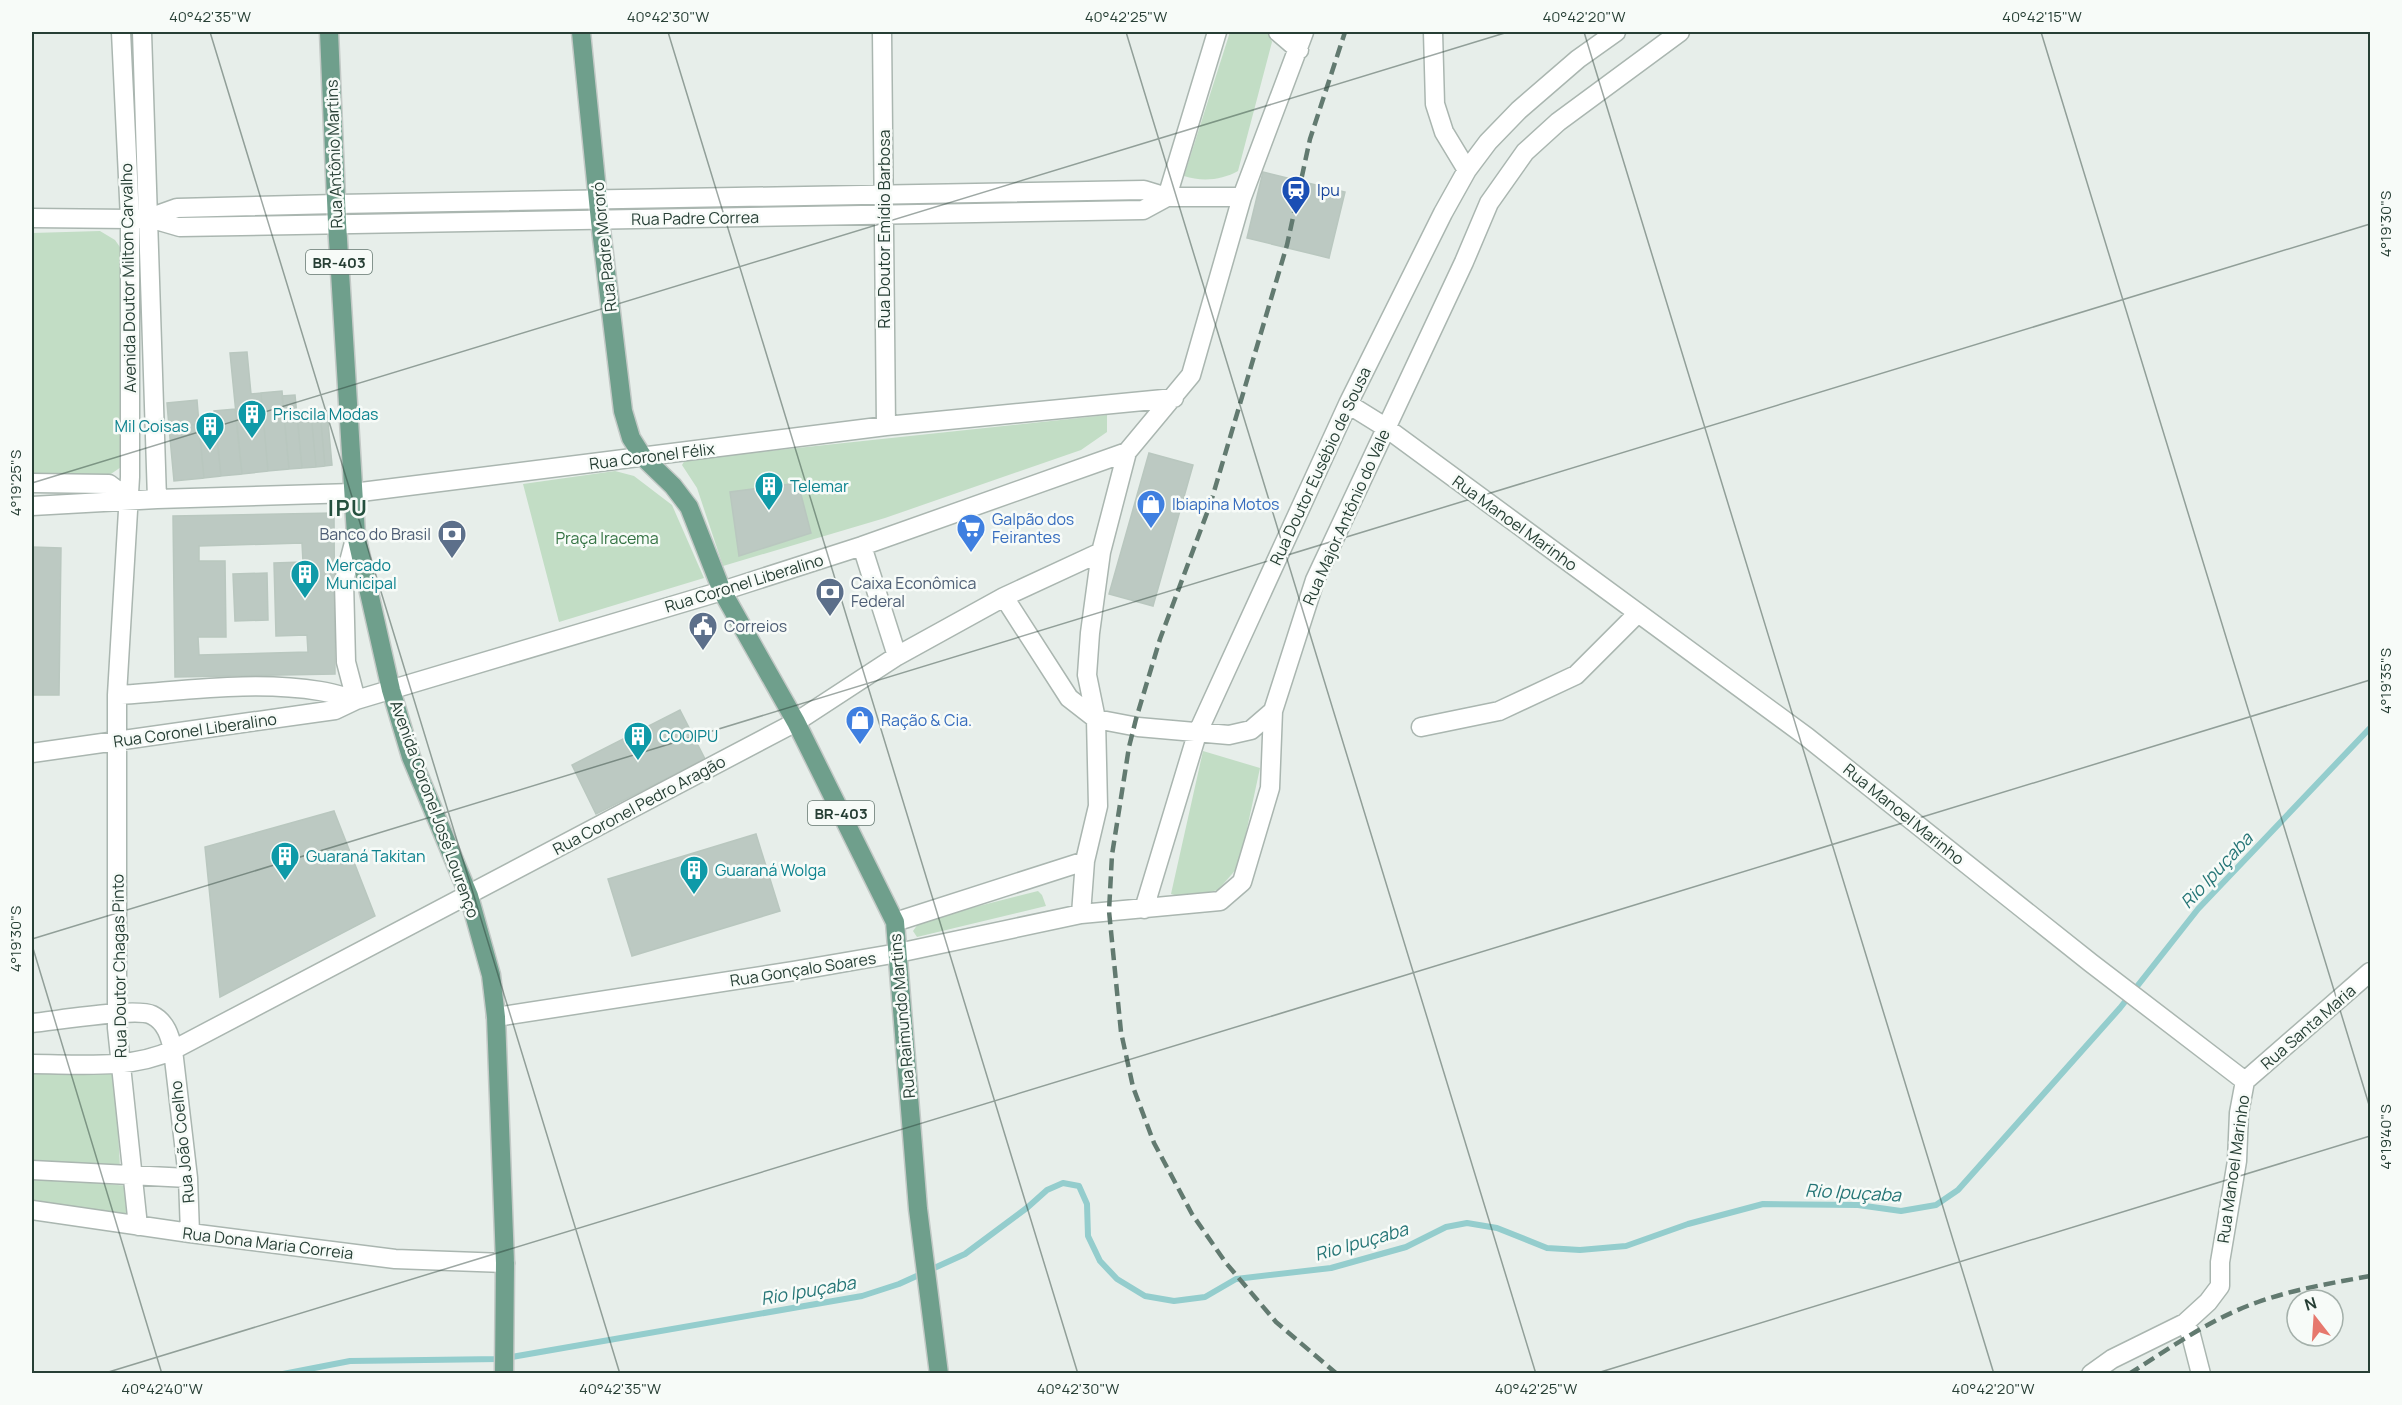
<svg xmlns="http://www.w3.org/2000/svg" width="2402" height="1405" font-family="Manrope,sans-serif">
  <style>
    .green { fill: #c2ddc5 }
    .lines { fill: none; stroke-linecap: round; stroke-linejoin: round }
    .stream { stroke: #94cdcd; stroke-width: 6 }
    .building { fill: #bcc9c2; stroke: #b9c7bf; stroke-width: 1.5; fill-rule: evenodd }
    .minor-casing { stroke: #aab6b0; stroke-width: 21 }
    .major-casing { stroke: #c3c9c6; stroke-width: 21 }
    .minor { stroke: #fff; stroke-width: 18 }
    .major { stroke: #6f9f8c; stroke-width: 18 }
    .rail { stroke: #627a70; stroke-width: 4.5; stroke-dasharray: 12 6; stroke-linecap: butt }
    .ticks { fill: none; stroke: #273f35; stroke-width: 1.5; stroke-opacity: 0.45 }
    .labels { text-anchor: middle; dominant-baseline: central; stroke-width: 5; stroke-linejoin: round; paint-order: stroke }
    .shield { fill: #f7fbf8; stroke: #657770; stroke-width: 1.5 }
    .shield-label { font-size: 15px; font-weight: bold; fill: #273f35 }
    .street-label { font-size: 16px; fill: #273f35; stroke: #f7fbf8 }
    .transit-label { font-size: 16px; fill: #164399; stroke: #f7fbf8; text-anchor: start }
    .culture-label { font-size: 16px; fill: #0d838f; stroke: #f7fbf8; text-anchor: start }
    .shop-label { font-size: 16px; fill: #366cbe; stroke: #f7fbf8; text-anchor: start }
    .service-label { font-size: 16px; fill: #4e5e75; stroke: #f7fbf8; text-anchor: start }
    .park-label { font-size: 16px; fill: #347343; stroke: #f7fbf8 }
    .water-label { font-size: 18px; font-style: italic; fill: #257576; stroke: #f7fbf8 }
    .district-label { font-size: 22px; font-weight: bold; letter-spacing: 1.5px; fill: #24503e; stroke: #f7fbf8 }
    .neatline { fill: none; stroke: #273f35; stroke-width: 2 }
    .ticks-label { font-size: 15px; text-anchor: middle; fill: #273f35 }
  </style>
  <rect width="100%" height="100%" fill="#e7eeea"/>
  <path class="green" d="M1230,32H1258L1269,34L1272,42L1238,171C1222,180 1202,182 1184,176Z
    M100,231L115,240L122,250L124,465L105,478L32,480V233Z
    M1107,415V432L1081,450L885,518L723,566L697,488L682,465L685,460Z
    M615,471L634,476L672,505L704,578L559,622L523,484Z
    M1203,751L1260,768L1239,866L1218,890L1185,898L1171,894Z
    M1038,891L1042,895L1046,906L917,937L913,931L920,921Z
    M32,1069H115L120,1168L32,1165Z
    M32,1177L128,1186L127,1216L32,1204Z"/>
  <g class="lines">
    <path class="stream" d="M283,1374L350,1361L500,1359L862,1296L899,1284L965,1254L1028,1207L1047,1190L1063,1183L1079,1186L1087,1204L1088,1236L1100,1261L1117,1279L1145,1296L1174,1301L1205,1297L1236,1279L1331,1268L1406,1247L1446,1227L1467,1223L1497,1228L1547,1248L1580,1250L1626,1246L1688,1224L1763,1204L1858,1205L1901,1211L1936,1205L1958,1190L2120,1008L2198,909L2370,728"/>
  </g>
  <path class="building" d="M1263,172L1345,192L1329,258L1247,238Z
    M247,352L251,394L261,393L268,471L242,474L230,353Z
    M282,391L289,469L268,471L261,393Z
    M295,395L302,468L289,469L282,396Z
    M197,400L199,424L169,427L167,403Z
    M235,409L242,474L221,476L214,411Z
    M320,411L325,466L316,467L311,412Z
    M320,411H327L332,465L325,466Z
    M311,412L316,467L302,468L297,413Z
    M199,424L204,478L174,481L169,427Z
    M216,425L221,476L204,478L199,427Z
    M1149,453L1193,465L1153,606L1109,594Z
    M798,483L811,533L739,556L730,492Z
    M334,513L335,674L175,677L173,516ZM302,543L303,562L274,563L276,636L307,635L308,652L199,655L198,637H226L225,561H199V546Z
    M32,547L61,548L59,695H32Z
    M267,573L268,620L235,621L233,574Z
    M680,710L705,759L596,814L572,765Z
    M334,811L375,916L220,997L205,847Z
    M756,834L780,911L632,956L608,879Z"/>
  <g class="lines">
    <g class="minor-casing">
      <path id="minor" d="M121,32L130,219V477L117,695V1028L138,1226
        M142,32L157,499
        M882,32L886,426
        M1278,32L1299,50
        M1433,32L1435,104L1444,132L1467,170
        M1167,197L1217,32
        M32,218L130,219L149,218L177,208L337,204L1144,190L1167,197H1242
        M149,218L180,227L1143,210L1167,197
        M1348,404L1385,427L1807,737L2091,963L2245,1081
        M32,483L109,484L130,500
        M32,506L157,499L353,493L886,426L1174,398
        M356,535L344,581L346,662L356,700
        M862,546L897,656
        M1004,597L1069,698L1096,719L1138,727L1229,735L1251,730L1273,711
        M117,695C183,691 254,680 320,691C333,693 345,697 356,700
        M1421,727L1499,711L1576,675L1638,613
        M32,753L335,710L356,700L722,591L862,546L1127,452
        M1144,909L1197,734L1348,404L1443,213L1467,170L1488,142L1519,110L1578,59L1616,32
        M1081,914L1085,861L1098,806L1096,719L1087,675L1090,633L1101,552L1127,452L1191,375L1242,197L1304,32
        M895,922L1085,861
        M496,1017L794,971L898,953L1081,914L1220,901L1242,882L1270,788L1273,711L1315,580L1464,262L1489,203L1525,152L1558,122L1680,32
        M32,1023C54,1021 136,1007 152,1015C166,1022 170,1036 173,1050L188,1178L190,1233
        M32,1064C78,1064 130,1070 173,1050L796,722L897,656L1004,597L1101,552
        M2245,1081L2370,972
        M32,1170L188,1178
        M32,1210L190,1233L395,1259L505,1263
        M2185,1323L2191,1335L2201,1374
        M2091,1374L2112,1359L2185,1323L2208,1302L2220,1286V1262L2237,1161L2239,1113L2245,1081"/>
    </g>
    <g class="major-casing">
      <path id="major" d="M329,32L337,223L356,535L391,690L411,757L469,896L491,975L496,1017L505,1263L504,1374
        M581,32L600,221L623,411L631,438L643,457L673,486L689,507L722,591L796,722L895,922L918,1209L939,1374"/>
    </g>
    <use href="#minor" class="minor"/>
    <use href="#major" class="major"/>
    <path class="rail" d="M1337,1374L1276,1322L1226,1263L1192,1214L1154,1143L1133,1087L1121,1032L1109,911L1112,855L1129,747L1136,719L1160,639L1210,505L1287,245L1310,139L1345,32
      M2129,1374C2170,1348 2212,1318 2258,1302C2295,1289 2332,1283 2370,1276"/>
  </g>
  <path class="ticks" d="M210,32L620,1374M668,32L1078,1374M1126,32L1536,1374M1584,32L1994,1374M2041,32L2370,1108M32,483L1508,32M32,939L2370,224M32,945L162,1374M102,1374L2370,680M1594,1374L2370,1136"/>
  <defs>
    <g id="station-pin" transform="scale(1.5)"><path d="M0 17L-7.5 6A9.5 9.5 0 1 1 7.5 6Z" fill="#1a4fb4" stroke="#f7fbf8"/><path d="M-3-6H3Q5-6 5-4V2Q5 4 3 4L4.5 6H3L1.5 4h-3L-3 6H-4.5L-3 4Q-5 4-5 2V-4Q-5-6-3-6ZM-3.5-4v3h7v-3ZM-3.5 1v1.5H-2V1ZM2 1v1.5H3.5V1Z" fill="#fff"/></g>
    <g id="building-pin" transform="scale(1.5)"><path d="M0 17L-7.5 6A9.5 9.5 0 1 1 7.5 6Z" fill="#0f9aa8" stroke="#f7fbf8"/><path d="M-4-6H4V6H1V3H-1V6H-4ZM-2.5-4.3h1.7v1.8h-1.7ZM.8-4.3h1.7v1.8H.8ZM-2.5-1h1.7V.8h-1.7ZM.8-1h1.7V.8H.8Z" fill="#fff"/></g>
    <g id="shop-pin" transform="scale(1.5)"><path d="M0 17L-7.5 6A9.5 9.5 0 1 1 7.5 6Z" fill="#3f7fe0" stroke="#f7fbf8"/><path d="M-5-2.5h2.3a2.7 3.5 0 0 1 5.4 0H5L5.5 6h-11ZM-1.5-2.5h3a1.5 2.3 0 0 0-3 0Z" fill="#fff"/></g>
    <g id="supermarket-pin" transform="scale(1.5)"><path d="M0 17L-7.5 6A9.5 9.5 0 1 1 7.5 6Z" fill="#3f7fe0" stroke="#f7fbf8"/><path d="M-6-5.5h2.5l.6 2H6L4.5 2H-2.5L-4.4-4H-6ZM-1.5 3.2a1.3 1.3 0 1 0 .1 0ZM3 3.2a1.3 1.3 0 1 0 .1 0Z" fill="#fff"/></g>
    <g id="bank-pin" transform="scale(1.5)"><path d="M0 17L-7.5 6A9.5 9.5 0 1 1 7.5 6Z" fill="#5c6f8a" stroke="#f7fbf8"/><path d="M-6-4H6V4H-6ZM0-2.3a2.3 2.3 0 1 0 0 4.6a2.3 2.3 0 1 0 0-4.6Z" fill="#fff"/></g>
    <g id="civic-pin" transform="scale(1.5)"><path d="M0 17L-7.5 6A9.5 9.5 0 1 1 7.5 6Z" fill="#5c6f8a" stroke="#f7fbf8"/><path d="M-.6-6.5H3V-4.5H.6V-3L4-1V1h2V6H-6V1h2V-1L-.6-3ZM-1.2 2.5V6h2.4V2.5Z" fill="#fff"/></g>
  </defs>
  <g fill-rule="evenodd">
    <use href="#station-pin" x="1296" y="190"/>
    <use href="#building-pin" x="252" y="414"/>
    <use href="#building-pin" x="210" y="426"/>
    <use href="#building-pin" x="769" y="486"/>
    <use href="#shop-pin" x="1151" y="504"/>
    <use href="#supermarket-pin" x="971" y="528"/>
    <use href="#bank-pin" x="452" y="534"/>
    <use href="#building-pin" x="305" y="574"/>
    <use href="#bank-pin" x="830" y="592"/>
    <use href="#civic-pin" x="703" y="626"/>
    <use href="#shop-pin" x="860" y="720"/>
    <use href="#building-pin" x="638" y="736"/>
    <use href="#building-pin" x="285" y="856"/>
    <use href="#building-pin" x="694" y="870"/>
  </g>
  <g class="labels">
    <g class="shield">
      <rect x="306" y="250" width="66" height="24" rx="4.5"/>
      <rect x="808" y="801" width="66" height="24" rx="4.5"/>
    </g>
    <g class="shield-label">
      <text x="339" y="262">BR-403</text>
      <text x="841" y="813">BR-403</text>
    </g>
    <g class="street-label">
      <text transform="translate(334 154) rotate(-92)">Rua Antônio Martins</text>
      <text transform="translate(695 218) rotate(-1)">Rua Padre Correa</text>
      <text transform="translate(884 229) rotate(-90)">Rua Doutor Emídio Barbosa</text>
      <text transform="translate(604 247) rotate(-96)">Rua Padre Mororó</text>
      <text transform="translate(128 278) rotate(-91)">Avenida Doutor Milton Carvalho</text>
      <text transform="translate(652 456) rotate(-7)">Rua Coronel Félix</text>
      <text transform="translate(1320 466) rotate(-65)">Rua Doutor Eusébio de Sousa</text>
      <text transform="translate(1346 517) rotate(-66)">Rua Major Antônio do Vale</text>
      <text transform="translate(1515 523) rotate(36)">Rua Manoel Marinho</text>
      <text transform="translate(744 583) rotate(-17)">Rua Coronel Liberalino</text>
      <text transform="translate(195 730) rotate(-8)">Rua Coronel Liberalino</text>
      <text transform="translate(639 805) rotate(-28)">Rua Coronel Pedro Aragão</text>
      <text transform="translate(435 809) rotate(70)">Avenida Coronel José Lourenço</text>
      <text transform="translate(1904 814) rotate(39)">Rua Manoel Marinho</text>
      <text transform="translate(119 966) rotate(-91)">Rua Doutor Chagas Pinto</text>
      <text transform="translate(803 969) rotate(-9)">Rua Gonçalo Soares</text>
      <text transform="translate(902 1016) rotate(-95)">Rua Raimundo Martins</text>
      <text transform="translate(2308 1027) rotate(-41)">Rua Santa Maria</text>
      <text transform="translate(182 1142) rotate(-96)">Rua João Coelho</text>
      <text transform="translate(2233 1169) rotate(-82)">Rua Manoel Marinho</text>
      <text transform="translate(268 1243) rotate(7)">Rua Dona Maria Correia</text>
    </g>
    <g class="transit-label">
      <text x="1317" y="190">Ipu</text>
    </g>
    <g class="culture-label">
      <text x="273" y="414">Priscila Modas</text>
      <text x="189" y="426" text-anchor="end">Mil Coisas</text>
      <text x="790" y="486">Telemar</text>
      <text x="326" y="565">Mercado<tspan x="326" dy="18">Municipal</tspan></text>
      <text x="659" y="736">COOIPU</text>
      <text x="306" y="856">Guaraná Takitan</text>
      <text x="715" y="870">Guaraná Wolga</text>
    </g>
    <g class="shop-label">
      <text x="1172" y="504">Ibiapina Motos</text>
      <text x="992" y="519">Galpão dos<tspan x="992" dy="18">Feirantes</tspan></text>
      <text x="881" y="720">Ração &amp; Cia.</text>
    </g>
    <g class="service-label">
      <text x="431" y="534" text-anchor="end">Banco do Brasil</text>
      <text x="851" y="583">Caixa Econômica<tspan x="851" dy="18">Federal</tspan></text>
      <text x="724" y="626">Correios</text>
    </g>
    <g class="park-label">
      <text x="607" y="538">Praça Iracema</text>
    </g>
    <g class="water-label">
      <text transform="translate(2216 870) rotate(-47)">Rio Ipuçaba</text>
      <text transform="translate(1853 1192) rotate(3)">Rio Ipuçaba</text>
      <text transform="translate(1361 1241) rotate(-16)">Rio Ipuçaba</text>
      <text transform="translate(808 1290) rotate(-10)">Rio Ipuçaba</text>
    </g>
    <g class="district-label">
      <text x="348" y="508">IPU</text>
    </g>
  </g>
  <rect width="2402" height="1405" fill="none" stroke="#f7fbf8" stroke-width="66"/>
  <g transform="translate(2315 1318) rotate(343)"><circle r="28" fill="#f7fbf8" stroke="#a4b0aa" stroke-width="1.5"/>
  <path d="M0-4.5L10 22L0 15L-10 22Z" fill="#e6786d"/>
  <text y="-9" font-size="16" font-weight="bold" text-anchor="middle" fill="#273f35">N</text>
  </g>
  <rect x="33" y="33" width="2336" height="1339" class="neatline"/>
  <g class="ticks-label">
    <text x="210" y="22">40°42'35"W</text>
    <text x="668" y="22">40°42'30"W</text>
    <text x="1126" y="22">40°42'25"W</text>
    <text x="1584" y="22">40°42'20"W</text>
    <text x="2042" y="22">40°42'15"W</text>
    <text transform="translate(2386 224) rotate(-90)" y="5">4°19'30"S</text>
    <text transform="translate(16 483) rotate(-90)" y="5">4°19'25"S</text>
    <text transform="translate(2386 681) rotate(-90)" y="5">4°19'35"S</text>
    <text transform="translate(16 939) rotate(-90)" y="5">4°19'30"S</text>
    <text transform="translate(2386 1137) rotate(-90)" y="5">4°19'40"S</text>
    <text x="162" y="1394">40°42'40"W</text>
    <text x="620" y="1394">40°42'35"W</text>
    <text x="1078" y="1394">40°42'30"W</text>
    <text x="1536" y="1394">40°42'25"W</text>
    <text x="1993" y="1394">40°42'20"W</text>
  </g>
</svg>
